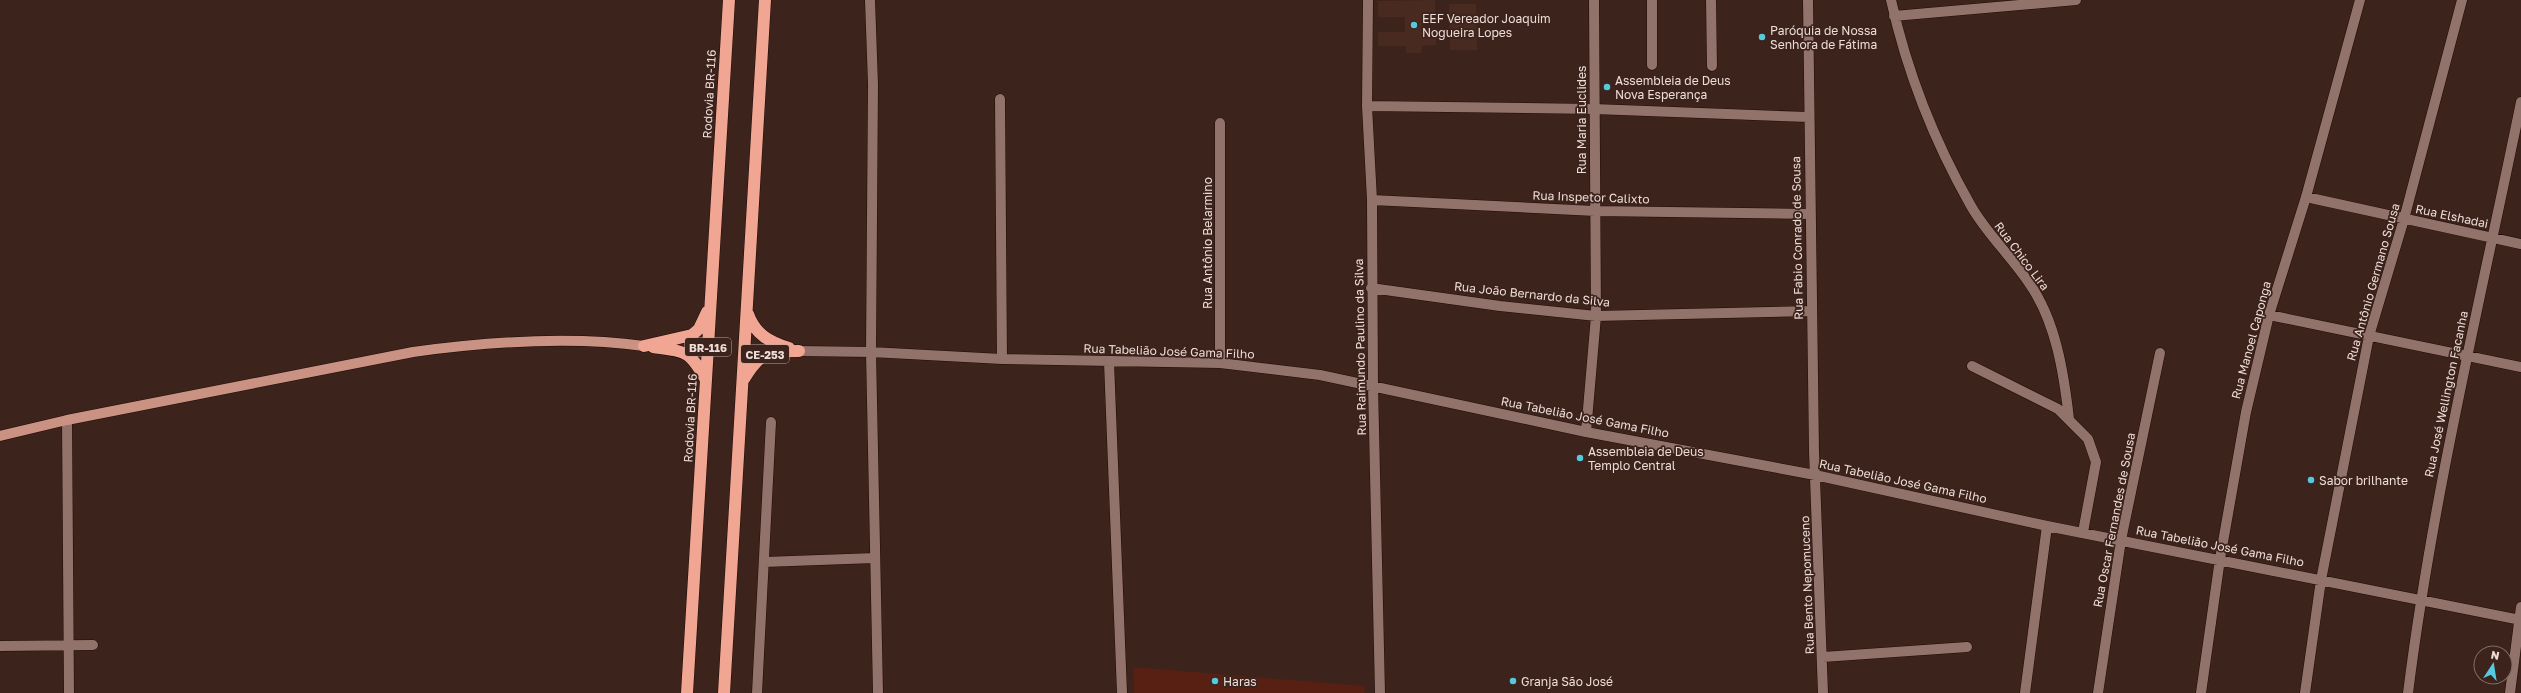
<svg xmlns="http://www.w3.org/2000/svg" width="2521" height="693" font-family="'Golos Text',sans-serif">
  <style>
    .built { fill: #492a21 }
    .garden { fill: #582012 }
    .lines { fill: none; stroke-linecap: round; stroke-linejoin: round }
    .minor-casing { stroke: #220b06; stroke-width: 11 }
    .major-casing { stroke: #220b06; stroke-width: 11 }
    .highway-casing { stroke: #220b06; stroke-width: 13 }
    .minor { stroke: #92736b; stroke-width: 10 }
    .major { stroke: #ca9283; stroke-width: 10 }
    .highway { stroke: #f0a693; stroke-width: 12 }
    .poi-dot { fill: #55cadf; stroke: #3c231c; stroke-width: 1.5 }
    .labels { text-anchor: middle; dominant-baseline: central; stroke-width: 3.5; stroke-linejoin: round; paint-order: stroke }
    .shield { fill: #3c231c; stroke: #b9a4a0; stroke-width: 1 }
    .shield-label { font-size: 11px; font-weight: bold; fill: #eedcd8 }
    .poi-label { font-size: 12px; fill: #eedcd8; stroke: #3c231c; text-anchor: start }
    .street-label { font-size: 12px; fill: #eedcd8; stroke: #3c231c }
  </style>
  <rect width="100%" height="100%" fill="#3c231c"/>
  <path class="built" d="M1435,0V18H1422V31H1436V45L1422,46L1421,53H1406V46H1378V32H1405V17H1378V1Z
    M1449,4H1476L1477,50H1450Z"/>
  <path class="garden" d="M1133,667L1364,686L1365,693H1134Z"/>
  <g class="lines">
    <g class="minor-casing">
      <path id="minor" d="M870,0L873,84L871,352L878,693
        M1368,0L1367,106L1372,200L1373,385L1380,693
        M1652,0V65
        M1711,0L1712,66
        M1808,0L1814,451L1823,693
        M1891,0C1907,72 1934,141 1971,206C1987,234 2011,256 2029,283C2056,321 2064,374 2069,419
        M1894,16L2076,0
        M1000,99L1002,359
        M1367,106L1594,109L1808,117
        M1220,123V363
        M2306,197L2521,244
        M1372,200L1595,211L1809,214
        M1371,288L1500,306L1596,316L1812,311
        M2269,315L2521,367
        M799,351L871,352L1002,359L1220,363L1320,375L1586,432L1815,475L2047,526L2521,620
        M1109,362L1122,693
        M1972,366L2058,409L2088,439L2096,462L2083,532
        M67,420L69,693
        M1586,432L1596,316L1594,0
        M764,562L875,558
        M0,646L93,645
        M1823,657L1967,647
        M757,693L771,422
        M2025,693L2047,526
        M2098,693L2121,540L2160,353
        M2201,693L2220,559L2246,412L2269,315L2306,197L2360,0
        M2305,693L2321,580L2369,336L2404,219L2462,0
        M2408,693C2433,494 2481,298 2521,102
        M2510,693L2521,607"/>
    </g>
    <g class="major-casing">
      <path id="major" d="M0,436L67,420L413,352C486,342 571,336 644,346"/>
    </g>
    <g class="highway-casing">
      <path id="highway" d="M748,314C755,334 769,342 789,348
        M644,346L692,335L699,329L707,312
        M653,347C687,352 689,350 706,380
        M744,379C761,351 768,351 799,351
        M687,693L729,0
        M724,693L765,0"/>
    </g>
    <use href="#minor" class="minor"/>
    <use href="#major" class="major"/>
    <use href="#highway" class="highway"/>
  </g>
  <g class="poi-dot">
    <circle cx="1414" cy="25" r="4"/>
    <circle cx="1762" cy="37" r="4"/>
    <circle cx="1607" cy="87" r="4"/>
    <circle cx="1580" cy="458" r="4"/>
    <circle cx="2311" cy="480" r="4"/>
    <circle cx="1215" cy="681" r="4"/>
    <circle cx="1513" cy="681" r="4"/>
  </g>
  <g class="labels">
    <g class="shield">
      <rect x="685" y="338" width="46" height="18" rx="3"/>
      <rect x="741" y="345" width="48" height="18" rx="3"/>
    </g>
    <g class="shield-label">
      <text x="708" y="347">BR-116</text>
      <text x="765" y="354">CE-253</text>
    </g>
    <g class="poi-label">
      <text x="1422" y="18">EEF Vereador Joaquim<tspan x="1422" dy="14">Nogueira Lopes</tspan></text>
      <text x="1770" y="30">Paróquia de Nossa<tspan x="1770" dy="14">Senhora de Fátima</tspan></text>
      <text x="1615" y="80">Assembleia de Deus<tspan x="1615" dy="14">Nova Esperança</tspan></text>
      <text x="1588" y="451">Assembleia de Deus<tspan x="1588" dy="14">Templo Central</tspan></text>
      <text x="2319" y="480">Sabor brilhante</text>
      <text x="1223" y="681">Haras</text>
      <text x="1521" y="681">Granja São José</text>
    </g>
    <g class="street-label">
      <text transform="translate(709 94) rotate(-87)">Rodovia BR-116</text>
      <text transform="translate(1581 120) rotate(-90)">Rua Maria Euclides</text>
      <text transform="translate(1591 197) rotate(2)">Rua Inspetor Calixto</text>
      <text transform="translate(2452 216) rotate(12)">Rua Elshadai</text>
      <text transform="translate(1797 238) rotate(-91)">Rua Fabio Conrado de Sousa</text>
      <text transform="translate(1207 243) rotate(-90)">Rua Antônio Belarmino</text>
      <text transform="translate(2022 256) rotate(53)">Rua Chico Lira</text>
      <text transform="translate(2373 282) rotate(-74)">Rua Antônio Germano Sousa</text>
      <text transform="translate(1532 294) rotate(6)">Rua João Bernardo da Silva</text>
      <text transform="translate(2251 340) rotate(-75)">Rua Manoel Caponga</text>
      <text transform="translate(1360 347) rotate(-91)">Rua Raimundo Paulino da Silva</text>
      <text transform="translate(1169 351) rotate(2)">Rua Tabelião José Gama Filho</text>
      <text transform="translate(2446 394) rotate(-78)">Rua José Wellington Facanha</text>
      <text transform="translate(1585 417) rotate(11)">Rua Tabelião José Gama Filho</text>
      <text transform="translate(690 418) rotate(-87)">Rodovia BR-116</text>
      <text transform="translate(1903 481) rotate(12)">Rua Tabelião José Gama Filho</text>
      <text transform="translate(2114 520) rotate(-79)">Rua Oscar Fernandes de Sousa</text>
      <text transform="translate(2220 546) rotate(11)">Rua Tabelião José Gama Filho</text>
      <text transform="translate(1807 585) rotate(-92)">Rua Bento Nepomuceno</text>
    </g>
  </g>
  <g transform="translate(2493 665) rotate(12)"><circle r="19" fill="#3c231c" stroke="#836d67"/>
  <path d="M0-3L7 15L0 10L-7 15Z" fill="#55cadf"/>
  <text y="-6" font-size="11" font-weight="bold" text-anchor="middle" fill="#eedcd8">N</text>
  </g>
</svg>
